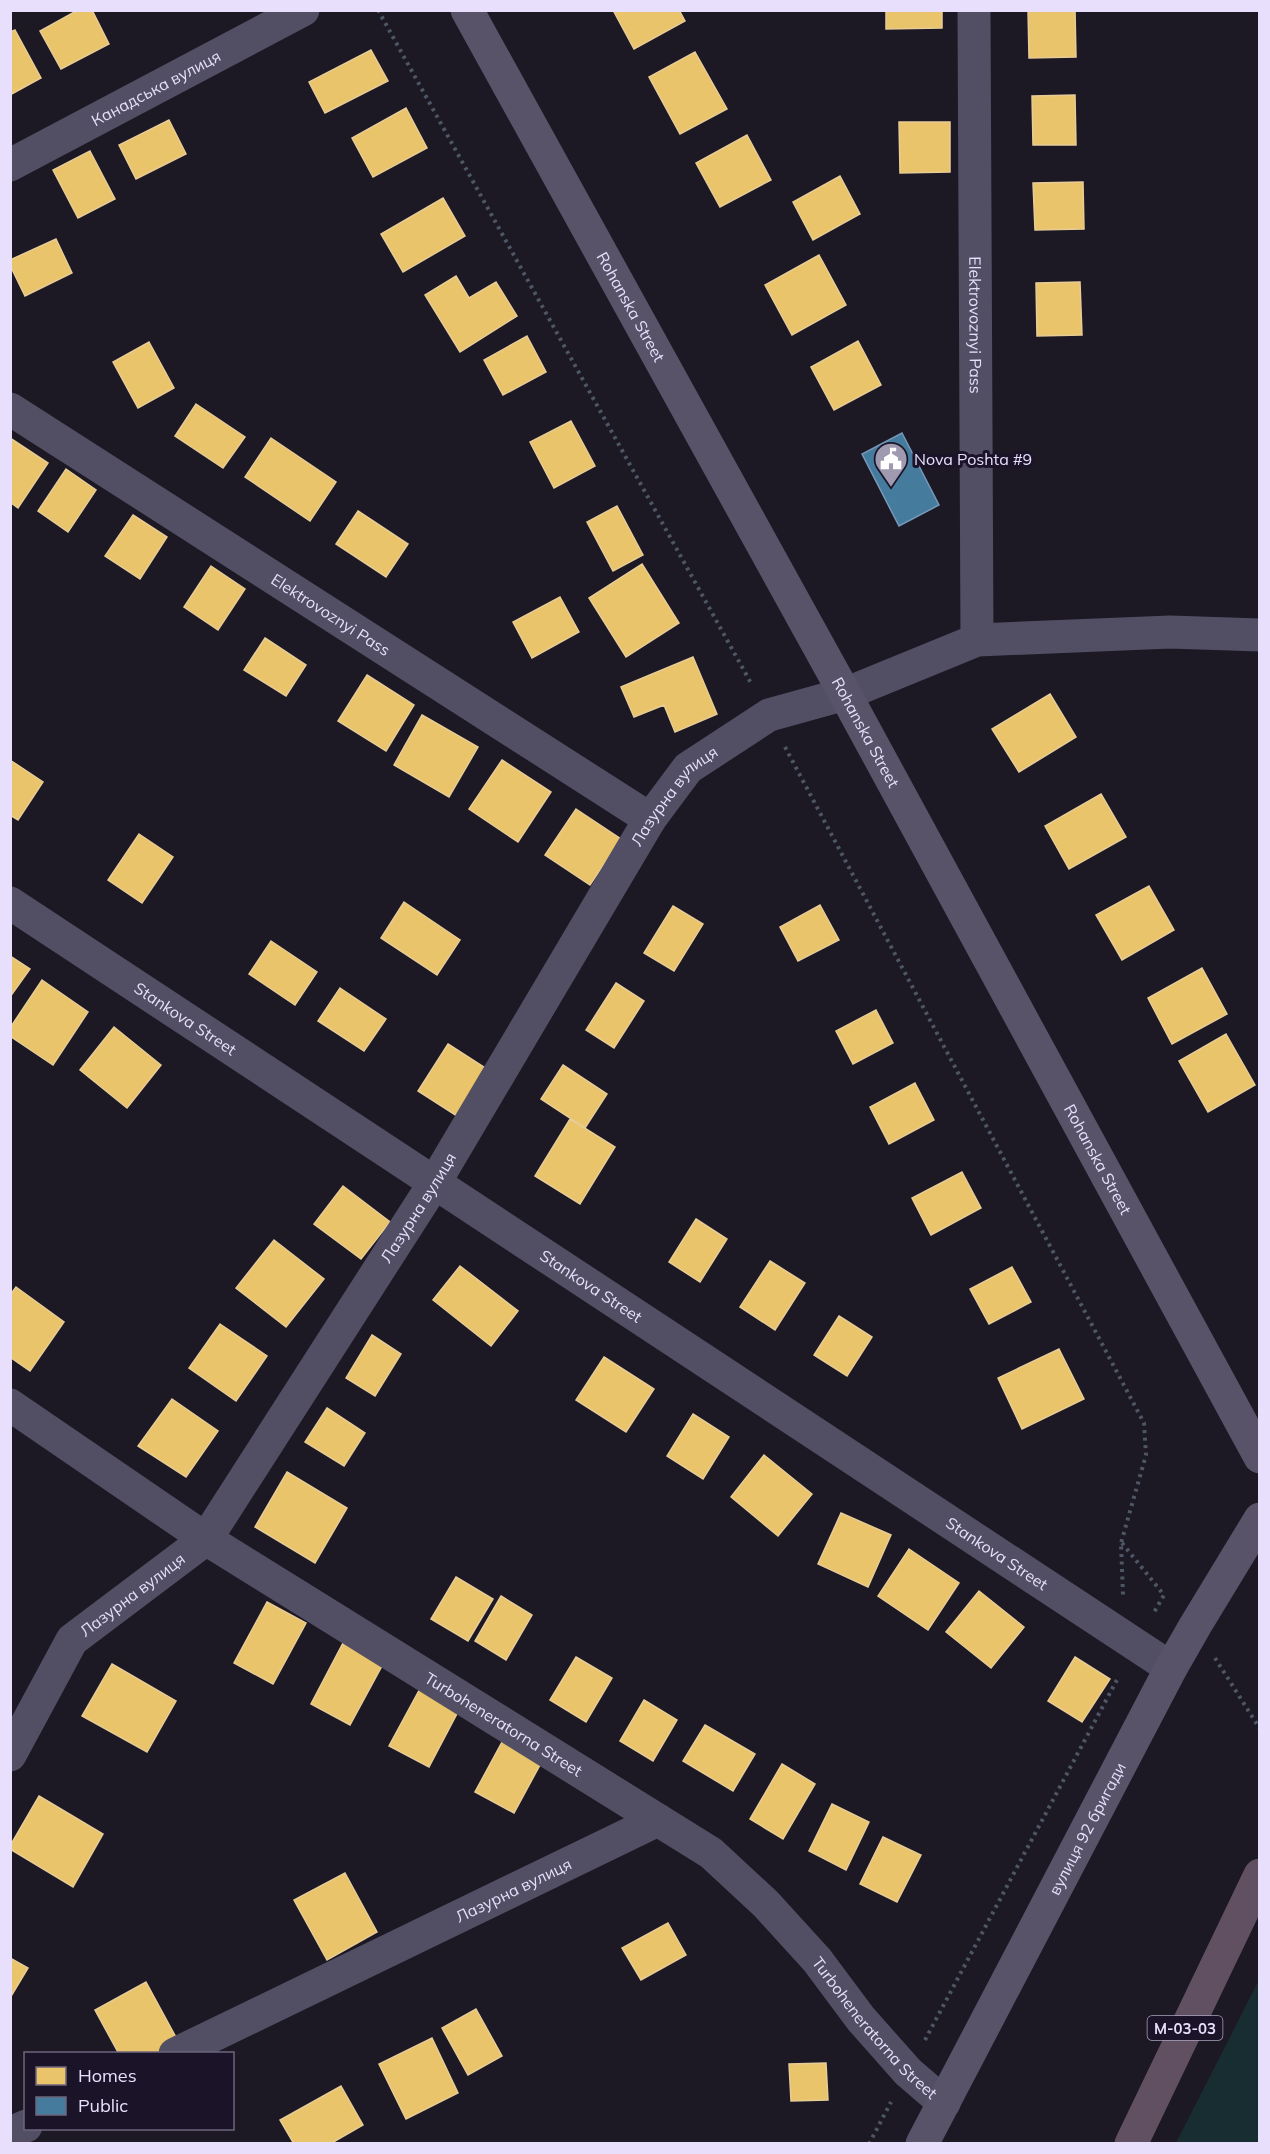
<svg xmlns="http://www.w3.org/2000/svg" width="1270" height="2154" font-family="Mulish,sans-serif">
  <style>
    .green { fill: #182d31 }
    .homes { fill: #e9c46a; stroke: #e8cc96; stroke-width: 1.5 }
    .public { fill: #457b9d; stroke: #7699ba; stroke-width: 1.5 }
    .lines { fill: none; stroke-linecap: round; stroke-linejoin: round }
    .path { stroke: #4e5665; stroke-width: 4; stroke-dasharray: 3 4.5; stroke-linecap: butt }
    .street { stroke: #524f64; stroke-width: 33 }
    .secondary { stroke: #585369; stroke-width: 33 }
    .highway { stroke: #615061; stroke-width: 33 }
    .labels { text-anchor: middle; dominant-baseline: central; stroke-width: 6; stroke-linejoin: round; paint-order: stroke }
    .shield { fill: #1b1429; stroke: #aaa2bd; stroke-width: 1.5 }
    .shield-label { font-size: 15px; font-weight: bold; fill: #e7dffc }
    .street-label { font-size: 16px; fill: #e7dffc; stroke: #1b1429 }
    .poi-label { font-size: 16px; fill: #e7dffc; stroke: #1b1429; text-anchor: start }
  </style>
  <rect width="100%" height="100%" fill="#1c1924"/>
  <path class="green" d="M1259,1980V2143H1176Z"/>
  <path class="homes" d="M78,10H92L109,44L61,69L40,31Z
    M613,10H679L685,21L634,49Z
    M886,10H942V28L886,29Z
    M1028,10H1075L1076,57L1029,58Z
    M15,30L41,78L10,95V32Z
    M371,50L388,81L325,113L309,82Z
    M695,52L727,109L680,134L649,77Z
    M1075,95L1076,145H1033L1032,96Z
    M406,108L427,148L373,177L352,138Z
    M169,120L186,154L136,179L119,145Z
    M899,122H950V172L900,173Z
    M747,135L771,180L720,207L696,163Z
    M90,151L115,199L78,218L53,170Z
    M840,176L860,214L813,240L793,202Z
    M1083,182L1084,229L1035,230L1033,183Z
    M443,198L465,236L403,272L381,234Z
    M56,239L72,273L25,296L10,265V260Z
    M819,255L846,305L792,335L765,285Z
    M456,276L469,298L496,282L517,316L460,352L425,295Z
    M1080,282L1082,335L1037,336L1036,283Z
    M527,336L546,372L503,395L484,360Z
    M858,341L881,385L834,410L811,367Z
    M149,342L174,388L138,408L113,362Z
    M196,404L245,437L223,468L175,436Z
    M571,421L595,466L554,488L530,442Z
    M10,438L48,463L18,508L10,502Z
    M271,438L336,482L310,521L245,477Z
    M66,469L96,490L68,532L38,511Z
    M617,506L643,555L613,571L587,522Z
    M358,511L408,544L386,577L336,544Z
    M133,515L167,537L140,579L105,556Z
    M642,564L679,623L626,657L589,598Z
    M211,566L245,589L218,630L184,607Z
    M560,597L579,632L532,658L513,622Z
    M265,638L306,665L286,696L244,670Z
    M693,657L717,714L675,732L664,705L634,717L621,687Z
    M367,675L414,705L386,751L338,721Z
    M1050,694L1076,737L1019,772L992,729Z
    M422,715L478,747L449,797L394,765Z
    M10,760L43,782L18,820L10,815Z
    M502,760L551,792L518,842L469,809Z
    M1101,794L1126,837L1069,869L1045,826Z
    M576,809L621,839L590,885L545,855Z
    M139,834L173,857L142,903L108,880Z
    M1149,886L1174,930L1122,960L1096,915Z
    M404,902L460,940L437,975L381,938Z
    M820,905L839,940L798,961L780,927Z
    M673,906L703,924L674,971L644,953Z
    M271,941L317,972L295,1005L249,974Z
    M10,956L30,969L10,997Z
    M1202,968L1227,1014L1172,1044L1148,998Z
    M42,980L88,1012L53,1065L10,1036V1028Z
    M616,983L644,1001L614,1048L586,1030Z
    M340,988L386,1019L364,1051L318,1021Z
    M876,1010L893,1043L853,1064L836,1031Z
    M114,1027L161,1065L127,1108L80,1070Z
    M1226,1034L1255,1085L1208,1112L1179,1061Z
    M448,1044L490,1071L460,1118L418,1091Z
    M563,1065L607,1094L585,1128L541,1099Z
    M915,1083L934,1120L889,1144L870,1107Z
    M570,1119L615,1147L580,1204L535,1176Z
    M962,1172L981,1208L931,1235L912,1198Z
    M343,1186L390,1222L361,1259L314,1224Z
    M696,1219L727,1239L700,1282L669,1262Z
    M274,1240L324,1279L286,1327L236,1288Z
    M770,1261L805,1283L775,1330L740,1307Z
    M460,1266L518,1311L491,1346L433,1300Z
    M1012,1267L1031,1302L989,1324L970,1289Z
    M16,1287L64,1322L30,1371L10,1357V1295Z
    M839,1316L872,1337L847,1376L814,1355Z
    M220,1324L267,1356L236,1401L189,1368Z
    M372,1335L401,1354L375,1396L346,1378Z
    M1059,1349L1084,1399L1022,1429L998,1378Z
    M604,1357L654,1389L626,1432L576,1400Z
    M172,1399L218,1431L186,1477L138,1446Z
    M327,1408L365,1433L344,1466L305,1442Z
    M693,1414L729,1437L703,1479L667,1456Z
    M764,1455L812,1494L778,1536L731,1497Z
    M287,1472L347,1508L315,1563L255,1527Z
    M841,1513L891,1535L868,1587L818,1564Z
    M909,1549L959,1583L928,1630L878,1596Z
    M456,1577L493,1599L468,1641L431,1619Z
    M979,1591L1024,1627L991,1668L946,1632Z
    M501,1596L532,1615L506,1660L475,1641Z
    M267,1602L306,1623L273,1684L234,1663Z
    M343,1643L383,1664L350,1725L311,1704Z
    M576,1657L612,1678L586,1722L550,1700Z
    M1075,1657L1110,1679L1082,1722L1048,1701Z
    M112,1664L176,1701L147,1752L82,1716Z
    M422,1685L461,1706L429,1767L389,1746Z
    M644,1700L677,1720L653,1761L620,1741Z
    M705,1725L755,1754L733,1791L683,1761Z
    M508,1731L547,1752L514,1813L475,1792Z
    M782,1764L815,1784L783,1839L750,1819Z
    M39,1796L103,1834L73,1887L10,1849V1846Z
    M832,1804L869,1822L846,1870L809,1851Z
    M883,1837L921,1855L897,1902L860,1884Z
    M345,1873L377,1932L327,1960L294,1900Z
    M668,1923L686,1955L641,1980L622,1948Z
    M10,1958L28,1968L10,1998Z
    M146,1982L178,2041L155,2054H119L95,2010Z
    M476,2009L502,2056L468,2075L442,2028Z
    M432,2038L458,2093L406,2119L379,2064Z
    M826,2063L828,2100L791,2101L789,2064Z
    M341,2086L363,2125L330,2144H294L280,2120Z"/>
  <path class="public" d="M902,433L939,505L899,526L862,454Z"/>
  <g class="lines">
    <path class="path" d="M378,10L752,685
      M785,747L1144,1423L1146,1455L1121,1543L1123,1595
      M1122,1543L1164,1595L1153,1614
      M1215,1658L1260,1729
      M925,2040L1119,1676
      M869,2144L891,2102"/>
    <g class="street">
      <path id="s1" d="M974,10L977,640"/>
      <path id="s2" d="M10,165L303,10"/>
      <path id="s3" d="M10,409L650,819"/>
      <path id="s4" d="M10,903L1171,1668"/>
      <path id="s5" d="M10,1405L206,1539L711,1853L766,1904L817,1960L861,2019L908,2072L944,2103"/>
      <path id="s6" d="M10,1755L72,1640L206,1539L435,1182L650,819L688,768L769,715L845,694L977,640L1170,632L1260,635"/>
      <path id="s7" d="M175,2054L658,1820"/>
      <path d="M10,2133L26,2126"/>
    </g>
    <g class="secondary">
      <path id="s8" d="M467,10L845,694L1260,1457"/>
      <path id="s9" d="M922,2144L1171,1668L1195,1626L1260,1519"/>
    </g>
    <path class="highway" d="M1131,2144L1260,1875"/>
  </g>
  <defs>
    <g id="civic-pin" transform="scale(1.725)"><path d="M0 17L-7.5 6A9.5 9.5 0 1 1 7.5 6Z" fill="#a09ab0" stroke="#1b1429"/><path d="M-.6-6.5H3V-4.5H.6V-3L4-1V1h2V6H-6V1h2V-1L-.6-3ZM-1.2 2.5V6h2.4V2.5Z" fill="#fff"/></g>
  </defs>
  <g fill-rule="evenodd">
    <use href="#civic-pin" x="891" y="459"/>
  </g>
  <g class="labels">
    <rect class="shield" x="1147.5" y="2016" width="75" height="24" rx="4.5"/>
    <g class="shield-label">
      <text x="1185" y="2028">М-03-03</text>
    </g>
    <g class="street-label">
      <text stroke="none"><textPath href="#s2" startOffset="165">Канадська вулиця</textPath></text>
      <text stroke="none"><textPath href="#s8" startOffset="339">Rohanska Street</textPath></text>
      <text stroke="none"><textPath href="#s1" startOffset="315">Elektrovoznyi Pass</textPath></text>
      <text stroke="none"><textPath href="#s3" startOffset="381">Elektrovoznyi Pass</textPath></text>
      <text stroke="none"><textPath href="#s8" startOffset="825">Rohanska Street</textPath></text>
      <text stroke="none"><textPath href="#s6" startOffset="1178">Лазурна вулиця</textPath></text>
      <text stroke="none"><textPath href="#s4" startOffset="210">Stankova Street</textPath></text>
      <text stroke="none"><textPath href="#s8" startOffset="1311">Rohanska Street</textPath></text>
      <text stroke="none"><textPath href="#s6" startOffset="692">Лазурна вулиця</textPath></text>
      <text stroke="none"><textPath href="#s4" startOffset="696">Stankova Street</textPath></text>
      <text stroke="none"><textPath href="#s4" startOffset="1182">Stankova Street</textPath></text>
      <text stroke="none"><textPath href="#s6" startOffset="206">Лазурна вулиця</textPath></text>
      <text stroke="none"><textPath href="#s5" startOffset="588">Turboheneratorna Street</textPath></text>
      <text stroke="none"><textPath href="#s9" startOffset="356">вулиця 92 бригади</textPath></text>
      <text stroke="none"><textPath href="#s7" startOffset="376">Лазурна вулиця</textPath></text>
      <text stroke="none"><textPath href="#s5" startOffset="1072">Turboheneratorna Street</textPath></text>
    </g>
    <g class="poi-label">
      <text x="914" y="459">Nova Poshta #9</text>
    </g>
  </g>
  <rect width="1270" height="2154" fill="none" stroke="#e7dffc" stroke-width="24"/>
  <rect x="24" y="2052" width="210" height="78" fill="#1b1429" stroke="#6d657d" stroke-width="1.5"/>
  <rect x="36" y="2067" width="30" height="18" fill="#e9c46a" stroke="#6d657d" stroke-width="1.5"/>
  <text x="78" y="2082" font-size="18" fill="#e7dffc">Homes</text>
  <rect x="36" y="2097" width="30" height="18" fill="#457b9d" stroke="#6d657d" stroke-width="1.5"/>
  <text x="78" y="2112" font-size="18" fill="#e7dffc">Public</text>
</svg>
